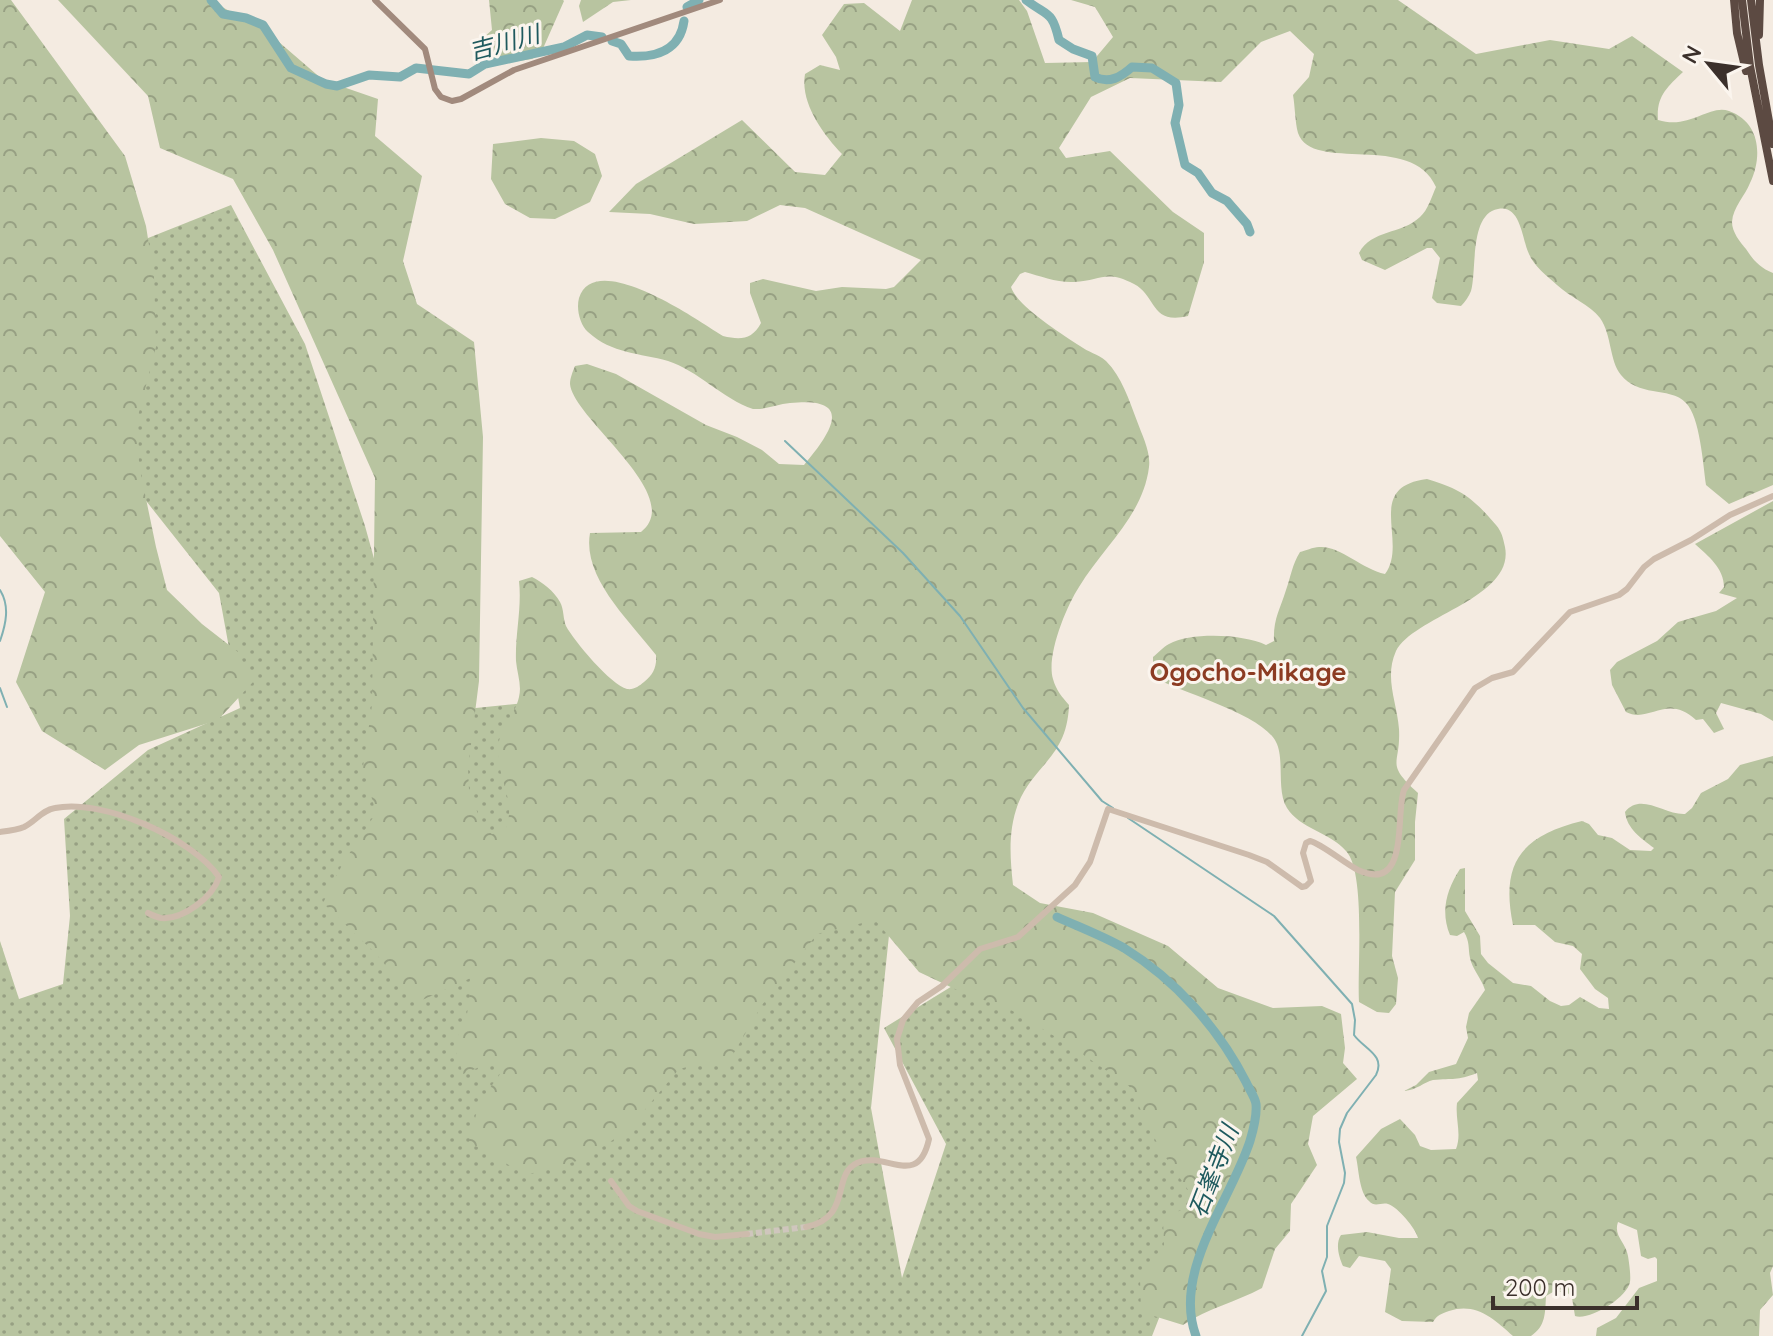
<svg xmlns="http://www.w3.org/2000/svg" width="1773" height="1336" font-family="Quicksand,'Noto Sans JP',sans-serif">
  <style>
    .grass { fill: url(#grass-dots) }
    .forest { fill: url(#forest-crowns) }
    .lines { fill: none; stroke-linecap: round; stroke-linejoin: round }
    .stream { stroke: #7fb0b2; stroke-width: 2 }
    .river { stroke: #7fb0b2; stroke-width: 9 }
    .tertiary-tunnel { stroke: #cfc6bd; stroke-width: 6; stroke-dasharray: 6 3; stroke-linecap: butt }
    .tertiary { stroke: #cdbbac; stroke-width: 6 }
    .secondary { stroke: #a18a7d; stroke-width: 6 }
    .motorway { stroke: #5c4a42; stroke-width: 8 }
    .labels { text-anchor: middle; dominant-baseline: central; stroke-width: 6; stroke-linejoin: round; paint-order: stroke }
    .water-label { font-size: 24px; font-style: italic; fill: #1f5a5e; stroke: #fbf5ee }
    .quarter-label { font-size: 26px; font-weight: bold; fill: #8c3b22; stroke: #fbf5ee }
  </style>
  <defs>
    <pattern id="grass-dots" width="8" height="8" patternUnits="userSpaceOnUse" patternTransform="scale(2)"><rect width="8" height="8" fill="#b8c4a0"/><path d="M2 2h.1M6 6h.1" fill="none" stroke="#97a083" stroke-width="1.8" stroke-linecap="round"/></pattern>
    <pattern id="forest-crowns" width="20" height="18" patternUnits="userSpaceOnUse" patternTransform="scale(2)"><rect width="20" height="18" fill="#b8c4a0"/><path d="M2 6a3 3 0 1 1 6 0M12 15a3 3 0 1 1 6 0" fill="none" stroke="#97a083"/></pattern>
  </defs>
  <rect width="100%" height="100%" fill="#f4ebe1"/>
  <path class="grass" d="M231,205L305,344L365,526L417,714L554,700L891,916L871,1108L902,1278L946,1144L884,1028L975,972L1152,1090L1203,1206L1152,1336H0V941L19,999L63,984L70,916L64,819L148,750L240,708L219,593L124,473L113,252Z"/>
  <path class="forest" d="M0,0H11L125,156L146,226L154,277L156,347L138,416L139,465L156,547L167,590L202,624L238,652L253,682L218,720L139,745L105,770L42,731L16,682L45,592L0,536Z
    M58,0H209L265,30L323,80L378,99L375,136L422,176L403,261L417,304L474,342L483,437L479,681L468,768L469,790L483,827L492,834L504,832C519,803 496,778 498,748C499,728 515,716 519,697C522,685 517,673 516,661C515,634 522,608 519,581L532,577C542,582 554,591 560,602C564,609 563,619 566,626C574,641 611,685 627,689C634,690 639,686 644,682C653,675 657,667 656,655C631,622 582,578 590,533L641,532C687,496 573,419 570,384C570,378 573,371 575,366L587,364L616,374L706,425L737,437L762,450L779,464L804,465C831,433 856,396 790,403C777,404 766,410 753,409C723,399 697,370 668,361C640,353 612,354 588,332C580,325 576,309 579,298C595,248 699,321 723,336C740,340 752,340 761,323L750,293V283L763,279L816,291L842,287L886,289L894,287L921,260L805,208L780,205L747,221L694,224L650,214L609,212L636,184L742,120L795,172L825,175L842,154C823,134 800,103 805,74L820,65L840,70L836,57L822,35L844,4L864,3L900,31L912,0H1019L1027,11L1045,63L1092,62L1113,37L1095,7L1071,0H1398L1476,54L1550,40L1609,49L1632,36L1683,72C1667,87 1656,97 1658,120C1690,130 1709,104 1729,111C1760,122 1763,156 1750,183C1745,196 1733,207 1732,222C1732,232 1740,242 1746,249C1753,260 1760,268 1773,273V485L1729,504L1706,485C1703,464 1700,417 1686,403C1678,394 1664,393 1653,391C1641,389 1629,385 1621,375C1609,360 1612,335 1600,318C1590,305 1570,297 1557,285C1547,276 1534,266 1529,254C1522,240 1521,204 1498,209C1469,214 1477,271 1471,291C1469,296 1465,302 1461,306L1437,303L1432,298L1440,258L1432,248H1427L1385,270L1362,260L1359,253C1372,229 1401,235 1420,217C1428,210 1432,196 1436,187C1412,131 1312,174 1298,133C1295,122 1295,106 1293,95L1309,77L1314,54L1290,31L1261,42L1221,82L1130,78L1091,97L1059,148L1066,158L1110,151L1173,212L1204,233V262L1188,316C1150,325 1157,296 1134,284C1105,269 1101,281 1074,282C1058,283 1040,276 1025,272L1020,274L1011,287C1017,306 1062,334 1080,346C1088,352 1098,354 1106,361C1122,377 1129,400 1137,421C1142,435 1151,452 1149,467C1143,516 1103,547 1079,587C1066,607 1046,656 1053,679C1056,690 1062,697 1069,705C1067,758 1034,764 1018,804C1008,831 1010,857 1013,885L1040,903L1093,913L1168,946L1218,988L1273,1008L1322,1006L1341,1014L1345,1048L1343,1063L1357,1079L1313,1116L1308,1144L1317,1165L1291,1204L1290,1231L1275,1249L1262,1288C1236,1302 1208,1308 1183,1325L1141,1312L1140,1278L1164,1245L1163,1218L1197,1203L1160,1149L1129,1086L1069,1045L1011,1010L957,990L919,972L875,920L817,934L762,1005L728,1063H704L679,1069L628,1130L584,1159L526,1175L469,1142L479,1103L503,1070L489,1063L463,1074L454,1045L467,1014L473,977L420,1001L403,986L376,954L323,903L343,863L376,813L363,767L372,705L375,478L273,250L233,179L160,148L148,96Z
    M489,0H563L564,1L541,53L532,59L497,64L475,52V45L492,30Z
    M581,0H631L613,2L583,22L579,6Z
    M541,138L574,141L595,154L602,176L590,202L555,219L530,218L505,204L491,179L493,144Z
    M1427,479C1461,489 1473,498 1496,525C1502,532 1503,538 1505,547C1515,598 1414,616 1396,651C1384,678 1397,702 1399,729C1401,766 1384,762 1418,793L1415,822V860L1395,892L1392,956L1398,978L1396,1004L1389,1013L1377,1012L1359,1002C1357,970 1366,872 1346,851C1331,833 1299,828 1287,808C1276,790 1285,759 1276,742C1262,714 1182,693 1153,677V657C1158,653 1163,647 1169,644C1191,632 1243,634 1266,645L1274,641C1273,619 1280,610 1286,590C1291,576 1292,565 1300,552C1305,551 1313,547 1319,547C1339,545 1362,569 1385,574C1409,542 1363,487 1427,479Z
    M1773,501V721L1761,714L1721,703L1716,713L1724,729L1714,733L1703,719L1696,720C1667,693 1649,724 1626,712L1612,685L1610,670L1617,662L1657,641L1678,622L1716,611L1737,598L1719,593L1724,587C1724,568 1708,556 1695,544Z
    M1773,756V1266L1770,1273L1773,1295L1760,1310L1759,1336H1596L1597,1328L1616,1318L1639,1288L1657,1281V1259L1655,1257L1648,1259L1641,1256L1637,1230L1618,1222C1613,1236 1626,1242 1628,1256C1629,1262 1631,1276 1630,1282C1627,1298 1589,1321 1575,1316L1572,1298L1567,1292H1553L1546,1296C1545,1313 1546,1326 1531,1336H1513C1494,1319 1476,1302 1449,1311C1441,1314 1437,1315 1433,1322L1402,1321L1385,1312L1391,1269L1385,1261L1359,1256L1350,1268L1343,1266C1339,1257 1335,1244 1341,1235L1367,1232L1399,1238H1418C1416,1229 1398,1207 1388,1204C1381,1202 1375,1208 1369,1201C1359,1192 1359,1170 1356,1157L1381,1129L1400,1119L1415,1135L1420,1146L1431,1150L1456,1149C1462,1134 1455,1119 1457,1103L1478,1080L1477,1073C1456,1081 1454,1078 1433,1080C1424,1082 1417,1090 1404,1091L1416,1085L1429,1072L1456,1064L1468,1038L1466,1027L1469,1013L1485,990C1482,979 1472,969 1470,958C1468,948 1470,942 1464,932L1457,936L1450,935C1440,911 1447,889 1460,869L1465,868V911L1480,936L1481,954L1488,963L1513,983L1531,986L1550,1001L1561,1006L1569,1005L1580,997L1599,1008L1609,1009L1608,998L1595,989L1580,969L1582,954L1573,946L1555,942L1535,925H1513C1500,862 1522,836 1582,821L1589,824L1598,835L1612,838L1630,850L1651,851L1654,848C1641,838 1627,829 1625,812C1641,792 1664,815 1685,814L1692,808L1701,793L1728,779L1740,765Z"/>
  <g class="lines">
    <path class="stream" d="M785,441L903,553L960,616L1023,708L1102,801L1113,808
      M0,590C10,606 6,624 0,641
      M0,688L7,707
      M1128,818L1274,916L1352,1004L1355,1020L1354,1035C1364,1049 1386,1055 1376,1075L1347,1113L1340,1129L1339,1142L1345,1173L1344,1183L1327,1226V1257L1322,1271L1326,1291L1302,1336"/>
    <path class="river" d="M211,0L223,14L246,18L263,25L291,68L326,84L337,86L369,75L400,77L416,68L469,74L485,64L564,47L587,35L602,37
      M1026,0C1048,17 1052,10 1059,40L1073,49L1092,56L1095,77C1109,84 1121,77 1132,67L1152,68L1176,83L1179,105L1175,123L1185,165L1198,173L1212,193L1227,201L1247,224L1250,232
      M687,7L699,0
      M612,41L621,44L629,56C657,58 680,50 684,21
      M1057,917C1079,927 1103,936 1124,948C1176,980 1219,1029 1246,1082C1249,1089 1255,1097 1256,1104C1257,1115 1253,1131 1250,1141C1231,1200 1172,1272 1196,1336"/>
    <path class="tertiary-tunnel" d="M747,1234L806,1227"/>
    <path class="tertiary" d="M0,832C8,831 17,830 24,827C36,821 42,810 55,808C102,798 192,838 219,877C213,897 183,920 161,918C156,917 152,915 148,913
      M611,1181L629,1206L637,1211L699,1234L715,1237L747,1234
      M806,1227C853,1217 831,1175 857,1163C885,1150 918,1190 929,1139L900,1065L897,1039L903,1020L918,1002L942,986L980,949L1018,937L1075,885L1090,862L1108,809L1249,855L1267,862L1302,887L1306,886L1311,881L1303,853L1306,843L1310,841C1322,844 1344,863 1358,870C1410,894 1395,815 1404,790L1475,688L1492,678L1513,672L1570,612L1619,595L1627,589L1644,567L1654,559L1691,540L1730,515L1773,496"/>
    <path class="secondary" d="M375,0L425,49L435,89L441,97L452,101L461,99L514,70L720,0"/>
    <path class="motorway" d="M1734,0L1737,33L1746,71
      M1742,0L1750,66L1773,181
      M1751,0L1759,65L1773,144
      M1759,35L1760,0"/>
  </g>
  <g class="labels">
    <g class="water-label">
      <text transform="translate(504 42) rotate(-15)">吉川川</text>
      <text transform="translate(1213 1171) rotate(-69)">石峯寺川</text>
    </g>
    <g class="quarter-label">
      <text x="1248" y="671">Ogocho-Mikage</text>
    </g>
  </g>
  <g transform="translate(1709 64) rotate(299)" stroke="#fbf5ee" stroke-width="6" paint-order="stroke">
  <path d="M0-6L14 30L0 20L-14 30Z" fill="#3b302b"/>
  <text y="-12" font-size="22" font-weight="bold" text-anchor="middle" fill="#3b302b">N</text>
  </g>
  <path d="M1493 1296v12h144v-12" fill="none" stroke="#3b302b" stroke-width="4"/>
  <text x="1505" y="1296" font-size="24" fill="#3b302b" stroke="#fbf5ee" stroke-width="6" paint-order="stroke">200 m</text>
</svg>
